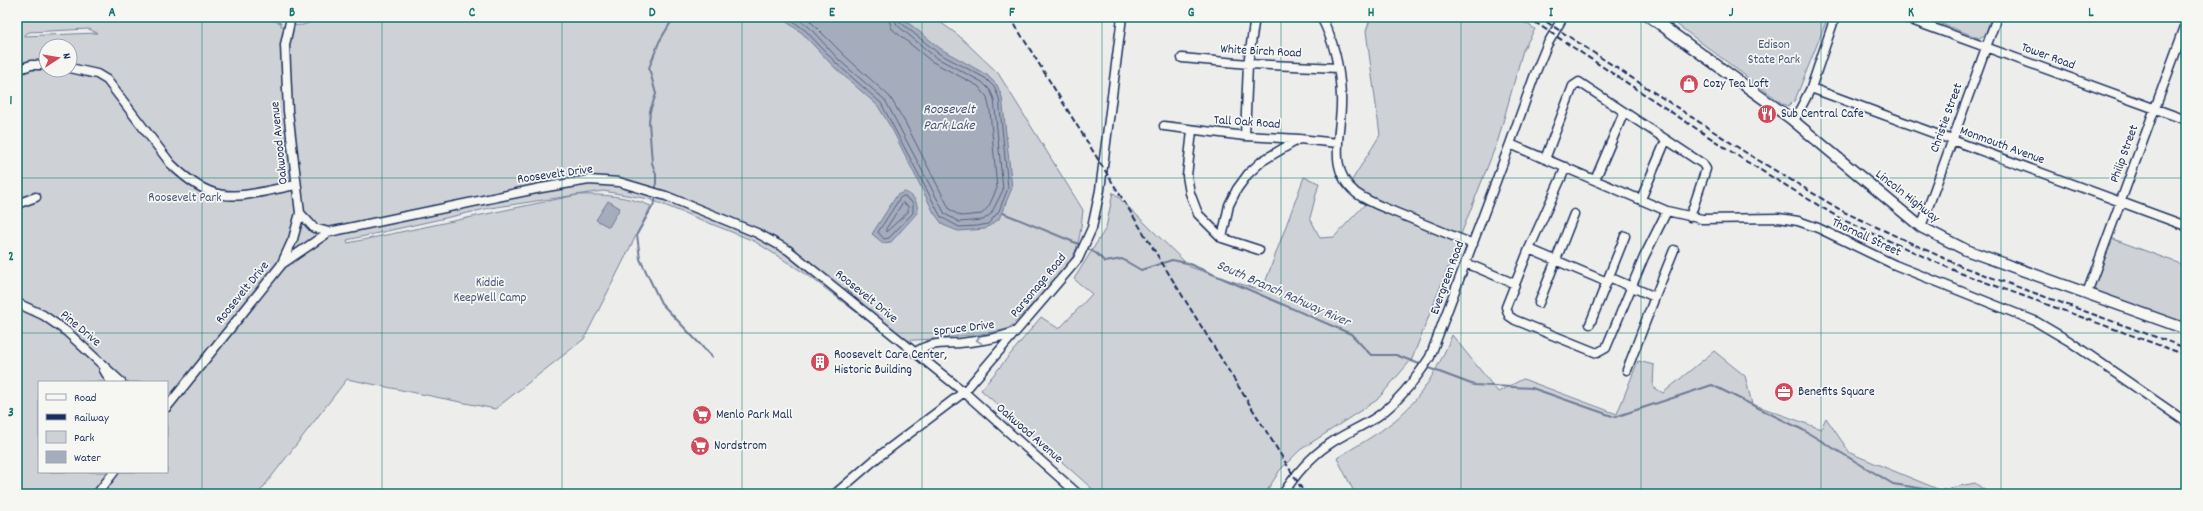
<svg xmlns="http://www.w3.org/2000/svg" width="2203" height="511" font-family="Dekko,sans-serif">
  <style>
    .green { fill: #ced2d7; stroke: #74809a; fill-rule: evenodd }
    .water { fill: #a5acbc; stroke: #6e7a96 }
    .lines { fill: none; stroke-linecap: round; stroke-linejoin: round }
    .shore { stroke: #526184; stroke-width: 1 }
    .stream { stroke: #6e7a96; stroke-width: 2 }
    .minor-casing { stroke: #1b2f5e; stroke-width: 11 }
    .major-casing { stroke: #1b2f5e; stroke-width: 13 }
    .minor { stroke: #f6f6f2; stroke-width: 8 }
    .major { stroke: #f6f6f2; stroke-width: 10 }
    .rail { stroke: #1b2f5e; stroke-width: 2; stroke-dasharray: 6 3; stroke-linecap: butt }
    .oneway { stroke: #8892a8 }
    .grid { fill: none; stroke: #0f766e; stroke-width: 1; stroke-opacity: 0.55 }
    .labels { text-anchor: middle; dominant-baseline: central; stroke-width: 3.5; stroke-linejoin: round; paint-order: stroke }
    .park-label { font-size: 13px; fill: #48587c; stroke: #f6f6f2 }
    .street-label { font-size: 13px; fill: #1b2f5e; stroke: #f6f6f2 }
    .poi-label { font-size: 13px; fill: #1b2f5e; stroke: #f6f6f2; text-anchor: start }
    .water-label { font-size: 14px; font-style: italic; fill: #44547a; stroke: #f6f6f2 }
    .neatline { fill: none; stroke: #0f766e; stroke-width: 1.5 }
    .grid-label { font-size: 13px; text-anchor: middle; font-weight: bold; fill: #0f766e }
  </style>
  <rect width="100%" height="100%" fill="#edeeec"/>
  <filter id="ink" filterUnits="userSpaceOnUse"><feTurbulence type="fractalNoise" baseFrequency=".025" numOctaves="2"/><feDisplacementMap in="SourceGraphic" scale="8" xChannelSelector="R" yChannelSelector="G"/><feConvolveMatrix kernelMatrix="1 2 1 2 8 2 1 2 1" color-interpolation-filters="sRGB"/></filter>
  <g filter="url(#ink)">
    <path class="green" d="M17,17H264L281,23V26L303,25L324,17H933L958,35L998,73L1083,210C1081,226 1080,246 1071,260C1066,268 1013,327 1007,329C980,337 950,333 924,344L935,339L894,341L809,276L754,241L649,199L603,191L490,208L347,240L348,243L577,195C603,194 627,196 651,206L584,339L495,409L347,379L258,494H17ZM89,29L97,33L23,36L29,32ZM46,46H70V70H46ZM39,382H167V472H39Z
      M1371,17H1516L1535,29L1523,50L1498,140L1412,359L1377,400L1300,450L1280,470L1265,494H1098L981,390L1041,317L1059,329L1092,294L1074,279L1106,228L1113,192L1190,267L1262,291L1304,177L1319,183L1310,218L1320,238L1334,237L1368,201L1349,185L1380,135L1366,31Z
      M1667,17H1828L1795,100L1789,106L1783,104Z
      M1923,17H1992L1985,35L1979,38Z
      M2108,237L2186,266V329L2087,293Z
      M1452,335L1498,392L1523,379L1617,414L1638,361L1654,365L1653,387L1663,393L1714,351L1745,376L1752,404L1821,429L1826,418L1850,453L1940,490L1975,483L1990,494H1355L1337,458C1356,446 1377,435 1394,421C1422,398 1439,367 1452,335Z"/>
    <path class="water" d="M780,17H901L941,49L987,75L997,85L1002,97L1012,188L999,219L985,229L958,231L943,225L934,213L893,131L878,106L834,67L802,33Z
      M904,192C914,194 919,204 917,213L891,242L883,243L872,234L897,195Z
      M608,201L620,208L609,227L596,220Z"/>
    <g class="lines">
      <path class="shore" d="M787,17L805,30L837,64L881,103L941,217L959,227L977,226L988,224L999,211L1008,188L999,98L994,87L985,78L938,53L900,22L899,17
        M795,17L808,26L840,61L885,100L945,214L959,222L983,220L991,214L1003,190L994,99L990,90L982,82L935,57L897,25L894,17
        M806,17L845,56L890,97L906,124L950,210L961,216L982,214L989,206L997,188L990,111L987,97L978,86L931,61L892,29L888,17
        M904,196L913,203V213L889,238L884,239L878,232L900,198Z
        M903,203L908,206V212L886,232V229Z"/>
      <path class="stream" d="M656,190V174L652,163L649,122L650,111L656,94L649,68L659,42L671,22V17
        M656,194L655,202L637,234L640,259L661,303L712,357
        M1003,213L1081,245
        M1085,247L1097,254L1105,262L1122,259L1141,270L1172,260L1187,263L1351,334L1371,355H1396L1422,365
        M1426,367L1474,385L1532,388L1615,417L1712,385L1803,430L1893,484L1956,494"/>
      <g class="minor-casing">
        <path id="minor" d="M1321,17C1334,41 1340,69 1341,96C1343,130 1325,168 1356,193C1368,202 1383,207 1397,213C1422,223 1447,234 1473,244
          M1903,17L2186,120
          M1182,58L1248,64L1338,68
          M70,68L97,74L107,80L171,164C217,209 238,196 296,185
          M17,70L31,65H46
          M1811,88L2186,226
          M1794,121L1811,88L1835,17
          M1164,126L1245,136L1299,139
          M1192,131L1187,176L1190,193L1198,214L1222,238L1259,250
          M1245,136L1248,64L1255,17
          M1510,144L1667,211L1702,219L1779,218L1798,221L1818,228L1895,265L2035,321L2069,341L2186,422
          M1545,159L1573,86L1579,82L1703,164L1706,169L1690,217
          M1566,167L1529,249L1506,307L1509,316L1515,320L1597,353L1606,348L1644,257L1667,211
          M1595,180L1624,112
          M1641,199L1666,140
          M17,204L36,197
          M300,213L314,228L329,232
          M1921,227L1997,17
          M1222,238L1229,205L1237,189L1248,174L1262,161L1299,139L1338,143
          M1529,249L1607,282
          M282,263L293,239L300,213L288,111L285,45L291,17
          M1466,263L1515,284
          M1609,277L1655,297L1674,250
          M2087,293L2186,24
          M17,303L43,315L66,331L121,382
          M1539,303L1574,214
          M1590,324L1625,236
          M915,353C928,342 944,344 960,343C978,341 997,339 1014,332
          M104,370L111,382
          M1627,370L1655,297
          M167,407L282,264L329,232L541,188L589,180L619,182L666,196L757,233L788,250L964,392L1078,494
          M97,494L114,472
          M835,494L878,457L964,392L1078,259L1092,228L1100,190L1122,17
          M1283,494C1295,475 1309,458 1328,445C1343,434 1362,427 1378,416C1399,401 1416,379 1430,357L1510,144L1535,74L1547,45L1563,17"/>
      </g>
      <g class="major-casing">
        <path id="major" d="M1650,17L1790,118L1921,227L1966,250L2186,329"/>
      </g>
      <use href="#minor" class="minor"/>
      <use href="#major" class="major"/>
      <path class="rail" d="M1010,17L1305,494
        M1527,17L1744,160L1841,219L1960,273L2186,355
        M1539,17L1748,154L1844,212L1963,267L2186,348"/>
    </g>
    <defs><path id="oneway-chevron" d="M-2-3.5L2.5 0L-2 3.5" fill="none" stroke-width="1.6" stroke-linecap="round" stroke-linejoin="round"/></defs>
    <use class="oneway" href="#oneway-chevron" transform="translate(979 340) rotate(171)"/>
  </g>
  <path class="grid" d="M202,17V494M382,17V494M562,17V494M742,17V494M922,17V494M1102,17V494M1281,17V494M1461,17V494M1641,17V494M1821,17V494M2001,17V494M17,178H2186M17,333H2186"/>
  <defs>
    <g id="shop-disc" transform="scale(1)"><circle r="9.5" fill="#d1495b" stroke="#f6f6f2"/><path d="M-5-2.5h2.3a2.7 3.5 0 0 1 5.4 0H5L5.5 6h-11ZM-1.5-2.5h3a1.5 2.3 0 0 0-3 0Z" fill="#fff"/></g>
    <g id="restaurant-disc" transform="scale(1)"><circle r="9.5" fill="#d1495b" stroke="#f6f6f2"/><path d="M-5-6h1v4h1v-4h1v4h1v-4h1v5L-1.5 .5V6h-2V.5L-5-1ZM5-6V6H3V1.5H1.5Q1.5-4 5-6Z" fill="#fff"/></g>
    <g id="building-disc" transform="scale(1)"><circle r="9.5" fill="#d1495b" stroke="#f6f6f2"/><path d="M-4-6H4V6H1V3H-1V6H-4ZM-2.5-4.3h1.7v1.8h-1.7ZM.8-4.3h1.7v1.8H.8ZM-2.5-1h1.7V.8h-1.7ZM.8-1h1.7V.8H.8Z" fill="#fff"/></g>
    <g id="office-disc" transform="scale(1)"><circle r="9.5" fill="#d1495b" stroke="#f6f6f2"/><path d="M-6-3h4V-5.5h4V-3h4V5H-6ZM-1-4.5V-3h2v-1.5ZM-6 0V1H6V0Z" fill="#fff"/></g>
    <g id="supermarket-disc" transform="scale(1)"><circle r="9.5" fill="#d1495b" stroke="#f6f6f2"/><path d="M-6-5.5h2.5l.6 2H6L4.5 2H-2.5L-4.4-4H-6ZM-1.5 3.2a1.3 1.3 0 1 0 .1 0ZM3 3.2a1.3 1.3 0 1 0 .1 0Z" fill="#fff"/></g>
  </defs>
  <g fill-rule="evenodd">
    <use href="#shop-disc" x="1689" y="84"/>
    <use href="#restaurant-disc" x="1767" y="114"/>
    <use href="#building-disc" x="820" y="362"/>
    <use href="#office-disc" x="1784" y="392"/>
    <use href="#supermarket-disc" x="702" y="415"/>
    <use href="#supermarket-disc" x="700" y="446"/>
  </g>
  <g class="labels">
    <g class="park-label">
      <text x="1774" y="45">Edison<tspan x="1774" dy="15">State Park</tspan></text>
      <text x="185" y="198">Roosevelt Park</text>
      <text x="490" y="283">Kiddie<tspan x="490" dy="15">KeepWell Camp</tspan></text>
    </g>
    <g class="street-label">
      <text transform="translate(1261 52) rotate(3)">White Birch Road</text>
      <text transform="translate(2048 57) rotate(20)">Tower Road</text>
      <text transform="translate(1947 118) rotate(-70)">Christie Street</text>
      <text transform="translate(1247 123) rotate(4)">Tall Oak Road</text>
      <text transform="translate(280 143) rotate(-96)">Oakwood Avenue</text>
      <text transform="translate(2002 146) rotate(20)">Monmouth Avenue</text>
      <text transform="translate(2125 154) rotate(-70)">Philip Street</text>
      <text transform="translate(555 175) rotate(-8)">Roosevelt Drive</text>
      <text transform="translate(1907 197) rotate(38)">Lincoln Highway</text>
      <text transform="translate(1866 238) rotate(25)">Thornall Street</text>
      <text transform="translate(1448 278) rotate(-70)">Evergreen Road</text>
      <text transform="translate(1039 286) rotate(-50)">Parsonage Road</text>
      <text transform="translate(243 293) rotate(-51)">Roosevelt Drive</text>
      <text transform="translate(866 297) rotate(39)">Roosevelt Drive</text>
      <text transform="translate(80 329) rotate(40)">Pine Drive</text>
      <text transform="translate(964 329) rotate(-7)">Spruce Drive</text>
      <text transform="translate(1029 434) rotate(41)">Oakwood Avenue</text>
    </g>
    <g class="poi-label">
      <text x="1703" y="84">Cozy Tea Loft</text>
      <text x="1781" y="114">Sub Central Cafe</text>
      <text x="834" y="355">Roosevelt Care Center,<tspan x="834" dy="15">Historic Building</tspan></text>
      <text x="1798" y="392">Benefits Square</text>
      <text x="716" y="415">Menlo Park Mall</text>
      <text x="714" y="446">Nordstrom</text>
    </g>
    <g class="water-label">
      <text x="949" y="110">Roosevelt<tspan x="949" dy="16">Park Lake</tspan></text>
      <text transform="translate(1283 294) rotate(24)">South Branch Rahway River</text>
    </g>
  </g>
  <rect width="2203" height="511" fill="none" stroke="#f6f6f2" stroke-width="44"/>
  <rect x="38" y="381" width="130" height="92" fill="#f6f6f2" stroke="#9ea6b7"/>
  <rect x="46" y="394" width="20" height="6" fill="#f6f6f2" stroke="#9ea6b7"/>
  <text x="74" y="401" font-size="12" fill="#1b2f5e">Road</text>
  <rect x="46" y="414" width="20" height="6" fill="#1b2f5e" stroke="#9ea6b7"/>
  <text x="74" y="421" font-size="12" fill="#1b2f5e">Railway</text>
  <rect x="46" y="431" width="20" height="12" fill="#ced2d7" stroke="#9ea6b7"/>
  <text x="74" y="441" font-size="12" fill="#1b2f5e">Park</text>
  <rect x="46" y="451" width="20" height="12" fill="#a5acbc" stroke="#9ea6b7"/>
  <text x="74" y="461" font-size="12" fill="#1b2f5e">Water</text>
  <g transform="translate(58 58) rotate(78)"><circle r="19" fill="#f6f6f2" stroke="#9ea6b7"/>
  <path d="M0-3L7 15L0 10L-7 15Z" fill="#d1495b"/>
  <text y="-6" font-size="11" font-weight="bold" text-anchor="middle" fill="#1b2f5e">N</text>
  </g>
  <rect x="22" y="22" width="2159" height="467" class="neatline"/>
  <g class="grid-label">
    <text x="112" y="16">A</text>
    <text x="292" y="16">B</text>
    <text x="472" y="16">C</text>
    <text x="652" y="16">D</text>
    <text x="832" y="16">E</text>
    <text x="1012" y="16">F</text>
    <text x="1191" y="16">G</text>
    <text x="1371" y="16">H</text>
    <text x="1551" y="16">I</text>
    <text x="1731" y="16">J</text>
    <text x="1911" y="16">K</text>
    <text x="2091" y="16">L</text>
    <text x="11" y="104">1</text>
    <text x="11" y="260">2</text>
    <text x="11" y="416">3</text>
  </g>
</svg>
